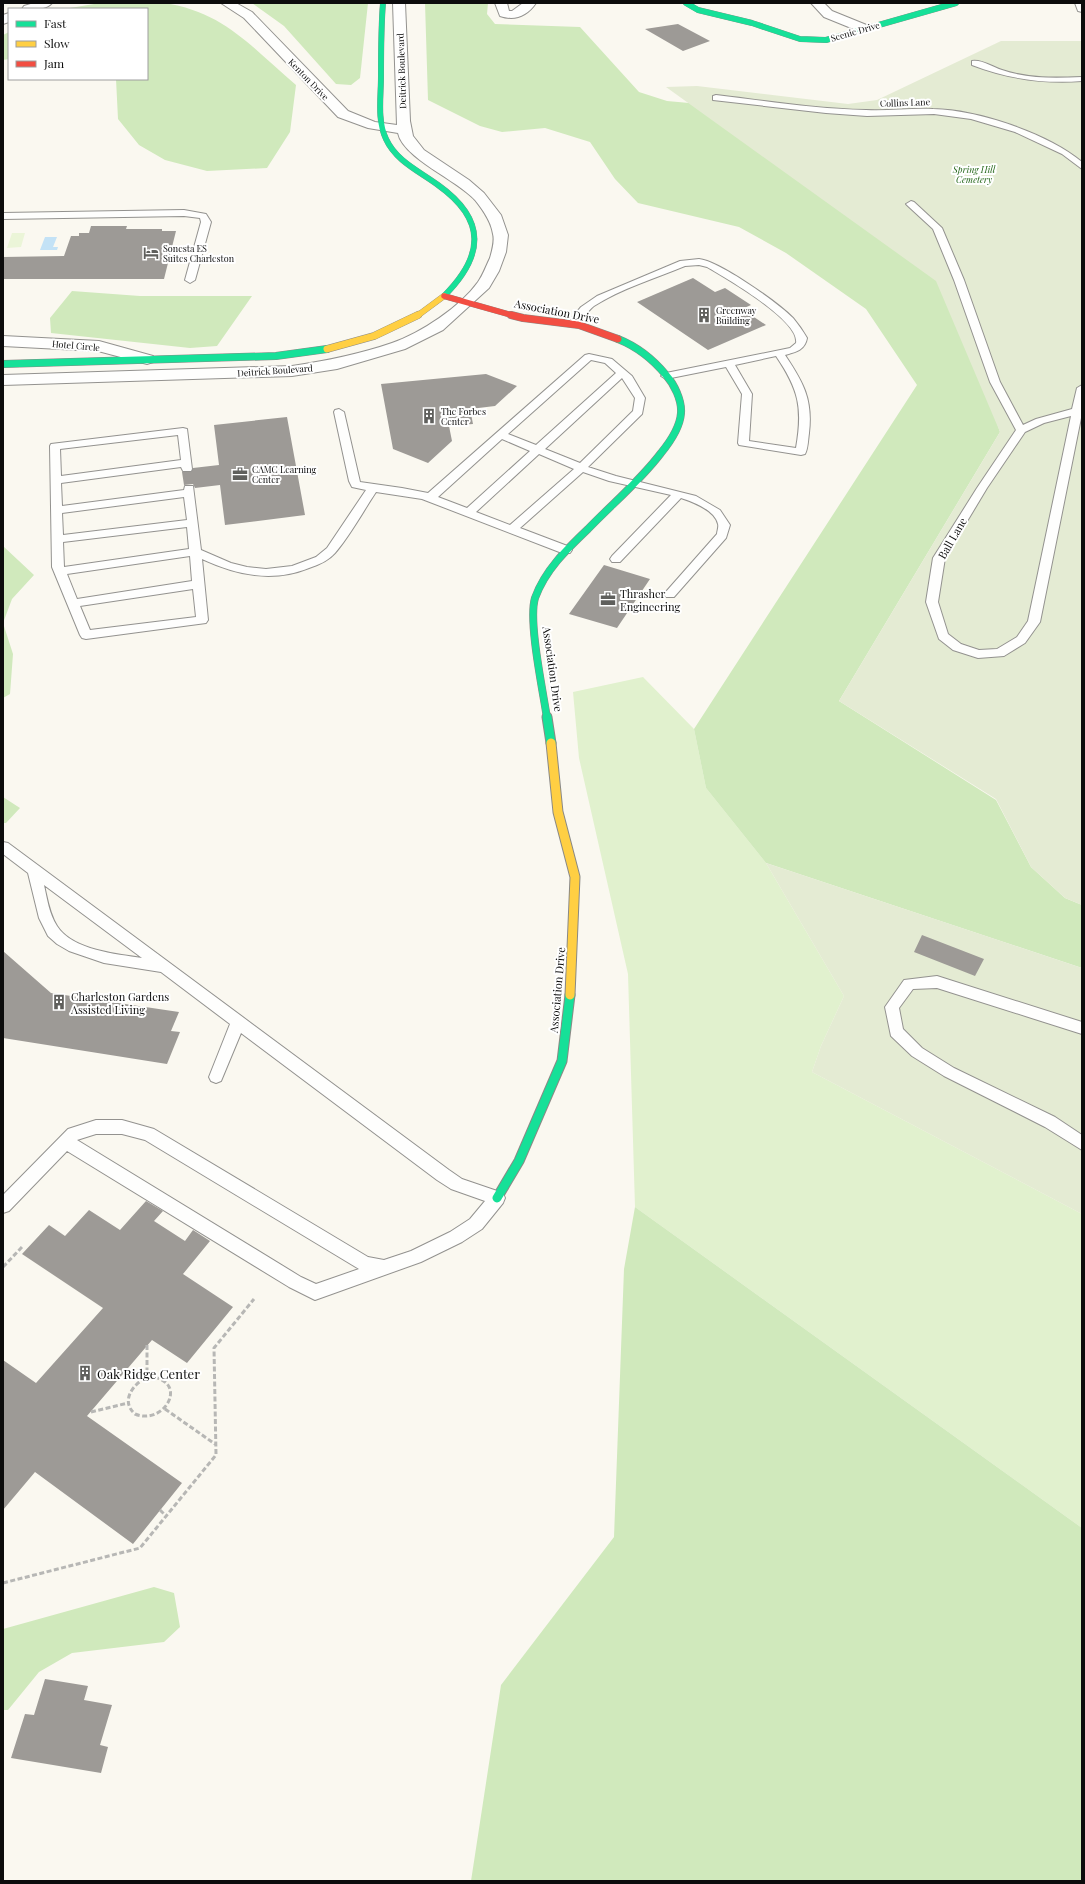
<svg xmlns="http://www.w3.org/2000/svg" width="1085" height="1884" font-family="'Playfair Display',serif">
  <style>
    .green { fill: #e1f1ce }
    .forest { fill: #d0e9bc }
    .cemetery { fill: #e4ebd3 }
    .pitch { fill: #ebf5d8 }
    .water { fill: #c3e2f6 }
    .building { fill: #9d9a96 }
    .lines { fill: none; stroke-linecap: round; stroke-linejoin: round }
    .lane-casing { stroke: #93928f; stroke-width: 2 }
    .street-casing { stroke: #93928f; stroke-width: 2 }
    .fast-far2-casing { stroke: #8a8985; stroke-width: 6 }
    .fast-far1-casing { stroke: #8a8985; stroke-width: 8 }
    .fast-casing { stroke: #8a8985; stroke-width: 11 }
    .slow-far2-casing { stroke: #8a8985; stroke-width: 6 }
    .slow-far1-casing { stroke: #8a8985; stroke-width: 8 }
    .slow-casing { stroke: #8a8985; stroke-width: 11 }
    .jam-far1-casing { stroke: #8a8985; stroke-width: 6 }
    .jam-casing { stroke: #8a8985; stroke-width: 8 }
    .path { stroke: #b7b7b5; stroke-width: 3; stroke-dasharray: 5 2.5; stroke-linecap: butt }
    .lane { fill: #fefefd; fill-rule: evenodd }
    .street { fill: #fefefd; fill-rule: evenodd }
    .fast-far2 { stroke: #16e098; stroke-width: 5.5 }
    .fast-far1 { stroke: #16e098; stroke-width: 7 }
    .fast { stroke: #16e098; stroke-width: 9 }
    .slow-far2 { stroke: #ffcf43; stroke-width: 5.5 }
    .slow-far1 { stroke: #ffcf43; stroke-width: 7 }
    .slow { stroke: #ffcf43; stroke-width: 9 }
    .jam-far1 { stroke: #f24e42; stroke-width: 5.5 }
    .jam { stroke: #f24e42; stroke-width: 7 }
    .labels { text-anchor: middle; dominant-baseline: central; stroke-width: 4; stroke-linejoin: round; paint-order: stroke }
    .far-street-label { font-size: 9px; fill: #0c0c0c; stroke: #fff }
    .far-park-label { font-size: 9px; font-style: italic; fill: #246619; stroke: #fff }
    .far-poi-label { font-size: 9px; fill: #0c0c0c; stroke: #fff; text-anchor: start }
    .street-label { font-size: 11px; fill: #0c0c0c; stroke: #fff }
    .poi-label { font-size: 11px; fill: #0c0c0c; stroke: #fff; text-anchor: start }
    .near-poi-label { font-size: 13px; fill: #0c0c0c; stroke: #fff; text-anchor: start }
  </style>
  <rect width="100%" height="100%" fill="#faf8f0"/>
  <path class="green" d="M643,677L694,729L706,788L766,863L844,996L821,1046L812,1072L1082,1214V1528L635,1207L628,974L579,758L573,692Z"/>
  <path class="forest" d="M100,3C120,3 143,0 164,3C225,12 252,48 296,85L290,132L267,168L207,171L165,160L139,145L118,119L116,79H147V9H64Z
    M252,3H368L360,78L351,85L336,84L284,26Z
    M425,3H488L487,14L495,24L580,27L639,92L667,101L823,115L949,280L1000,432L839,701L996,800L1031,867L1065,898L1082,905V968L766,863L706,788L694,729L917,385L866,309L786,253L739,227L638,203L615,179L590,142L545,128L502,132L480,126L428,100Z
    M9,32V59L3,60V35Z
    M72,291L140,296H252L217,346L190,348L51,333L50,318Z
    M3,546L34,575L12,599L3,623L13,654L10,694L3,698Z
    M3,797L20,808L6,823H3Z
    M635,1207L1082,1528V1881H471L501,1685L614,1537L624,1269Z
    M154,1587L174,1593L180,1627L164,1642L72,1653L39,1672L8,1710H3V1629Z"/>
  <path class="cemetery" d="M1001,41H1082V905L1065,898L1031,867L996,799L839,701L1000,432L936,281L666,87L697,86L848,104L877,100Z
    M766,863L1082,968V1214L812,1072L821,1046L844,996Z"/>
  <path class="pitch" d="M12,233H25L21,247L7,248Z"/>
  <path class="water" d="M45,237H57L53,247H58L57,250H40Z"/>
  <path class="building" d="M678,24L710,41L683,51L645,29Z
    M91,226H127L126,229H162V231H176L164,279H3V257L64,256L71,236H79V233H89Z
    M693,278L715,292L725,288L751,305L742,309L766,325L708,350L637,302Z
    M486,374L517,386L495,406L470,409L473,424L449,426L452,441L428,463L393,449L381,384Z
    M287,417L305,515L225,525L220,485L195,488L193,484L184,485L182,472H191L193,468L219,465L214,425Z
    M604,565L650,579L617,628L569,614Z
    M922,935L984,959L975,976L914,952Z
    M3,951L51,993L179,1012L171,1031L180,1032L167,1064L3,1038Z
    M146,1201L163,1211L154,1221L185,1241L193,1230L210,1241L183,1274L233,1307L187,1363L152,1340L87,1416L182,1483L133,1544L35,1472L3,1510V1360L36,1383L103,1308L22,1254L49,1225L65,1236L89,1210L120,1230Z
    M45,1679L88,1686L84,1700L112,1705L100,1745L108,1747L101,1773L11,1758L25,1714L34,1715Z"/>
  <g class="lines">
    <g class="lane-casing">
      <path id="lane" d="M972,61C981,59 993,67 1002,70C1028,79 1055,78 1082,77V81C1043,84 1009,79 972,65Z
        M716,95C766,101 816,109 866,110C889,111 911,108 933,109C978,110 1047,133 1082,162V169L1062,154L1015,132L971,119L934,114L867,116L826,113L713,100V96Z
        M911,201L914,202L942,228L964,280L1000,382L1023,425L1036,419L1072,409L1077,388L1082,385V413L1040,622L1025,643L1004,656L978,658L953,650L939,639L926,602L933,558L977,488L1016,430L990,382L954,280L933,229L908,206L906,204ZM1071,416L1028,621L1017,637L997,649L979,650L961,644L948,634L938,602L945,558L987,488L1025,432L1044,423Z
        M184,210L206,214L211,222L195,280L190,283L185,280L201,222L200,218L184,216L3,219V213Z
        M699,259C719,261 777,302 793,318C798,324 803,331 807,338C805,350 796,352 785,355C803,382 813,399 809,433C808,440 808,449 805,454L801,455L739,445L738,443L742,394L726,367L666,379L661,376L666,373L790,348L796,343C800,321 726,278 707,267L699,265L685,266C656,278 620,289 594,306C587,311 580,325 572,327L567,324L581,307L597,296L680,261ZM776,356C799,390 803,408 796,448L749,441L752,394L735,365Z
        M589,354L612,359L632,376L645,398L642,414L588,467L616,476L696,496L720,510L730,525L726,538L674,597H666L664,594L717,534C717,531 719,527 718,524C715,510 693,502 681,498L620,562H612L610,559L612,556L671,495L609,481L583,472L520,528L570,547L572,550L570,553H562L422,499L376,492C364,510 349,537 335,553C328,561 318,565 309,568C272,583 237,575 202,559L208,620L206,623L86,639L82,638L80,635L52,567L50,446L51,444L183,428L187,429L192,469L191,471H183L181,467L61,483L62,506L184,490L185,486H193L201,550L231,563L247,567L266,569L292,566L316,557L327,548L366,490L352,487L349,481L334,412L335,410L339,409L344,412L360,482L402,488L428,493L585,355ZM591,360L605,363L616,373L536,445L508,434ZM622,378L635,398L633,411L580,463L545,449ZM178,435L181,460L61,476L60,449ZM502,439L530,451L467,508L438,497ZM539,454L574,469L510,525L476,512ZM184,497L187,520L63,535L62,513ZM187,527L189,549L64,567L63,542ZM190,556L192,581L77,599L67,574ZM193,589L196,617L90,630L80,606Z
        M3,842L8,843L449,1170L462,1179L503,1193L505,1198L503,1203L482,1229L462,1242L421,1262L315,1300L289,1287L67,1151L9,1211L3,1213V1195L68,1129L96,1120H122L154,1129L368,1257L384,1260L411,1251L450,1232L470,1219L485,1201L451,1189L437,1180L241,1033L221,1081L216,1083L211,1081L209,1077L230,1024L161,972L104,963L69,951L57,944L48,936L39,918L28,873L3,854ZM44,885L142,958C116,954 72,950 57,926C49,914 47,898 44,885ZM96,1134H122L145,1140L359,1269L316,1284L301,1277L77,1140Z
        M937,976L1082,1022V1034L937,988L913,989L899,1008L903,1029L922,1048L954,1068L1055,1117L1082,1135V1150L1045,1127L944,1076L912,1056L891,1036L885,1007L904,980Z"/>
    </g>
    <g class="street-casing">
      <path id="street" d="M34,3H52C45,11 31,9 22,9L24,6Z
        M221,3H236L252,12L348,111L375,122L397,125L393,3H405L410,121L413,136L424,150L469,180L484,193L501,215L508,235L506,252L499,271L489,288L443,330L405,349L337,369L292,376L3,385V375L292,366C326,361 360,354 392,343C421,333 460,307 478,282C483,275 486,266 490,258C492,251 495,241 493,234C491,221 483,210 475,200C457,180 403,158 398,133L368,128L338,117L244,18Z
        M495,3H507L509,11H512L523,3H536C527,16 515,21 500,16Z
        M811,3H824L832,11L869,26L871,29L869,32H861L824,17Z
        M1075,3H1082V12L1078,11Z
        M9,13V22L3,24V15Z
        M3,336L99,341L153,356L155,359L153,362L147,364L98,351L3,346Z"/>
    </g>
    <g class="fast-far2-casing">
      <path id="fast-far2" d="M383,3C381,27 381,52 381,76C381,97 377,120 386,139C396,161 419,171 438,185C487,220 484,256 444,296
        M686,3L698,10L752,23L800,39L826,40L956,3"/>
    </g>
    <g class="fast-far1-casing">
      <path id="fast-far1" d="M3,364L276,356L327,349
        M547,718C543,691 528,621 535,598C545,570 567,549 588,529C612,504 640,481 661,453C670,442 680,428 681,413C682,400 674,384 666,375C652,358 638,347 618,339"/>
    </g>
    <g class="fast-casing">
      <path id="fast" d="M547,717L551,743
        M497,1198L519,1161L562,1061L570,995"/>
    </g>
    <g class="slow-far2-casing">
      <path id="slow-far2" d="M417,316L444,296"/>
    </g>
    <g class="slow-far1-casing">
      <path id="slow-far1" d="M327,349L374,336L418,315"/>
    </g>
    <g class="slow-casing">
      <path id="slow" d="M551,743L558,812L575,877L570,995"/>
    </g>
    <g class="jam-far1-casing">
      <path id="jam-far1" d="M444,296L515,316"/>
    </g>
    <g class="jam-casing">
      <path id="jam" d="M511,315L523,318L579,325L618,339"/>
    </g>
    <path class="path" d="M3,1267L22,1247
      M147,1345V1377
      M147,1377C151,1377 156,1377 160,1379C185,1390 161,1425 135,1414C120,1401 133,1384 147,1377Z
      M165,1409L215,1444
      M91,1412L128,1403
      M160,1510L166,1516
      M3,1583L140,1548L216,1455L214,1348L254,1299"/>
    <use href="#lane" class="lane"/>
    <use href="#street" class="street"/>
    <use href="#fast-far2" class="fast-far2"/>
    <use href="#fast-far1" class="fast-far1"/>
    <use href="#fast" class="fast"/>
    <use href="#slow-far2" class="slow-far2"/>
    <use href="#slow-far1" class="slow-far1"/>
    <use href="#slow" class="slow"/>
    <use href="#jam-far1" class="jam-far1"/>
    <use href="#jam" class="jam"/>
  </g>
  <defs>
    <g id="hotel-bare" transform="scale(1.2)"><path d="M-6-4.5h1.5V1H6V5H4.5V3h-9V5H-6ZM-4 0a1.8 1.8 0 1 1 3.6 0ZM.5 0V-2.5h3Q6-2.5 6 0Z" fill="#5f5f5c" stroke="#fff" stroke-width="2.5" paint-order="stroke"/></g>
    <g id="building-bare" transform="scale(1.2)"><path d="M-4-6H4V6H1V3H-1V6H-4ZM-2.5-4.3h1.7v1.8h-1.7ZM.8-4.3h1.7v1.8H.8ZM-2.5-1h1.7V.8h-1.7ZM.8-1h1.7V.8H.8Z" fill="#5f5f5c" stroke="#fff" stroke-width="2.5" paint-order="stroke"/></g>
    <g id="office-bare" transform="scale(1.2)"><path d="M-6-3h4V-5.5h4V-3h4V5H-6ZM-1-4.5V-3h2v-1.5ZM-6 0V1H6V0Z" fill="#5f5f5c" stroke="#fff" stroke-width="2.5" paint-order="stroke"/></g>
  </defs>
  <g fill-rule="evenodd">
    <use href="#hotel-bare" x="151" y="253"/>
    <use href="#building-bare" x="704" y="315"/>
    <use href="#building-bare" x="429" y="416"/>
    <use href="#office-bare" x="240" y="474"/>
    <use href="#office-bare" x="608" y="599"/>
    <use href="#building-bare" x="59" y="1002"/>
    <use href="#building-bare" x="85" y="1373"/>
  </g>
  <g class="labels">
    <g class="far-street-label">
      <text transform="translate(855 31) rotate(-16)">Scenic Drive</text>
      <text transform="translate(401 71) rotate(-92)">Deitrick Boulevard</text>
      <text transform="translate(309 79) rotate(46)">Kenton Drive</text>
      <text transform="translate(905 102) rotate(-2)">Collins Lane</text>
      <text transform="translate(76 345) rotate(5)">Hotel Circle</text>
      <text transform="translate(275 370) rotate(-4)">Deitrick Boulevard</text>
    </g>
    <g class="far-park-label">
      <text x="974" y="169">Spring Hill<tspan x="974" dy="10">Cemetery</tspan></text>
    </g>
    <g class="far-poi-label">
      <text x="163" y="248">Sonesta ES<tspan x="163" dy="10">Suites Charleston</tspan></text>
      <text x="716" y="310">Greenway<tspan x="716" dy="10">Building</tspan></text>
      <text x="441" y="411">The Forbes<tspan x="441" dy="10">Center</tspan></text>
      <text x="252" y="469">CAMC Learning<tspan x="252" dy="10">Center</tspan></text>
    </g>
    <g class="street-label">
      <text transform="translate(557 311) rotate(11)">Association Drive</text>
      <text transform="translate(952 538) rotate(-60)">Ball Lane</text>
      <text transform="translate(553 669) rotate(82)">Association Drive</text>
      <text transform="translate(557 990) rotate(-85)">Association Drive</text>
    </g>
    <g class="poi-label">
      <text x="620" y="593">Thrasher<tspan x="620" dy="13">Engineering</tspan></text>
      <text x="71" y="996">Charleston Gardens<tspan x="71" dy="13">Assisted Living</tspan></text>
    </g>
    <g class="near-poi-label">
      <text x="97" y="1373">Oak Ridge Center</text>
    </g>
  </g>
  <rect width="1085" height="1884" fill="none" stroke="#0c0c0c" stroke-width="8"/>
  <rect x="8" y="8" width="140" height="72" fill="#ffffff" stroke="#9e9e9e"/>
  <rect x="16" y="21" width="20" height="6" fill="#16e098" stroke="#9e9e9e"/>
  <text x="44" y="28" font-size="12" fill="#0c0c0c">Fast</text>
  <rect x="16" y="41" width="20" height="6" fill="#ffcf43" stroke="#9e9e9e"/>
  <text x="44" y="48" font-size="12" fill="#0c0c0c">Slow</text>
  <rect x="16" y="61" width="20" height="6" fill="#f24e42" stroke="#9e9e9e"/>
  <text x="44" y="68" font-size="12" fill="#0c0c0c">Jam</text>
</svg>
